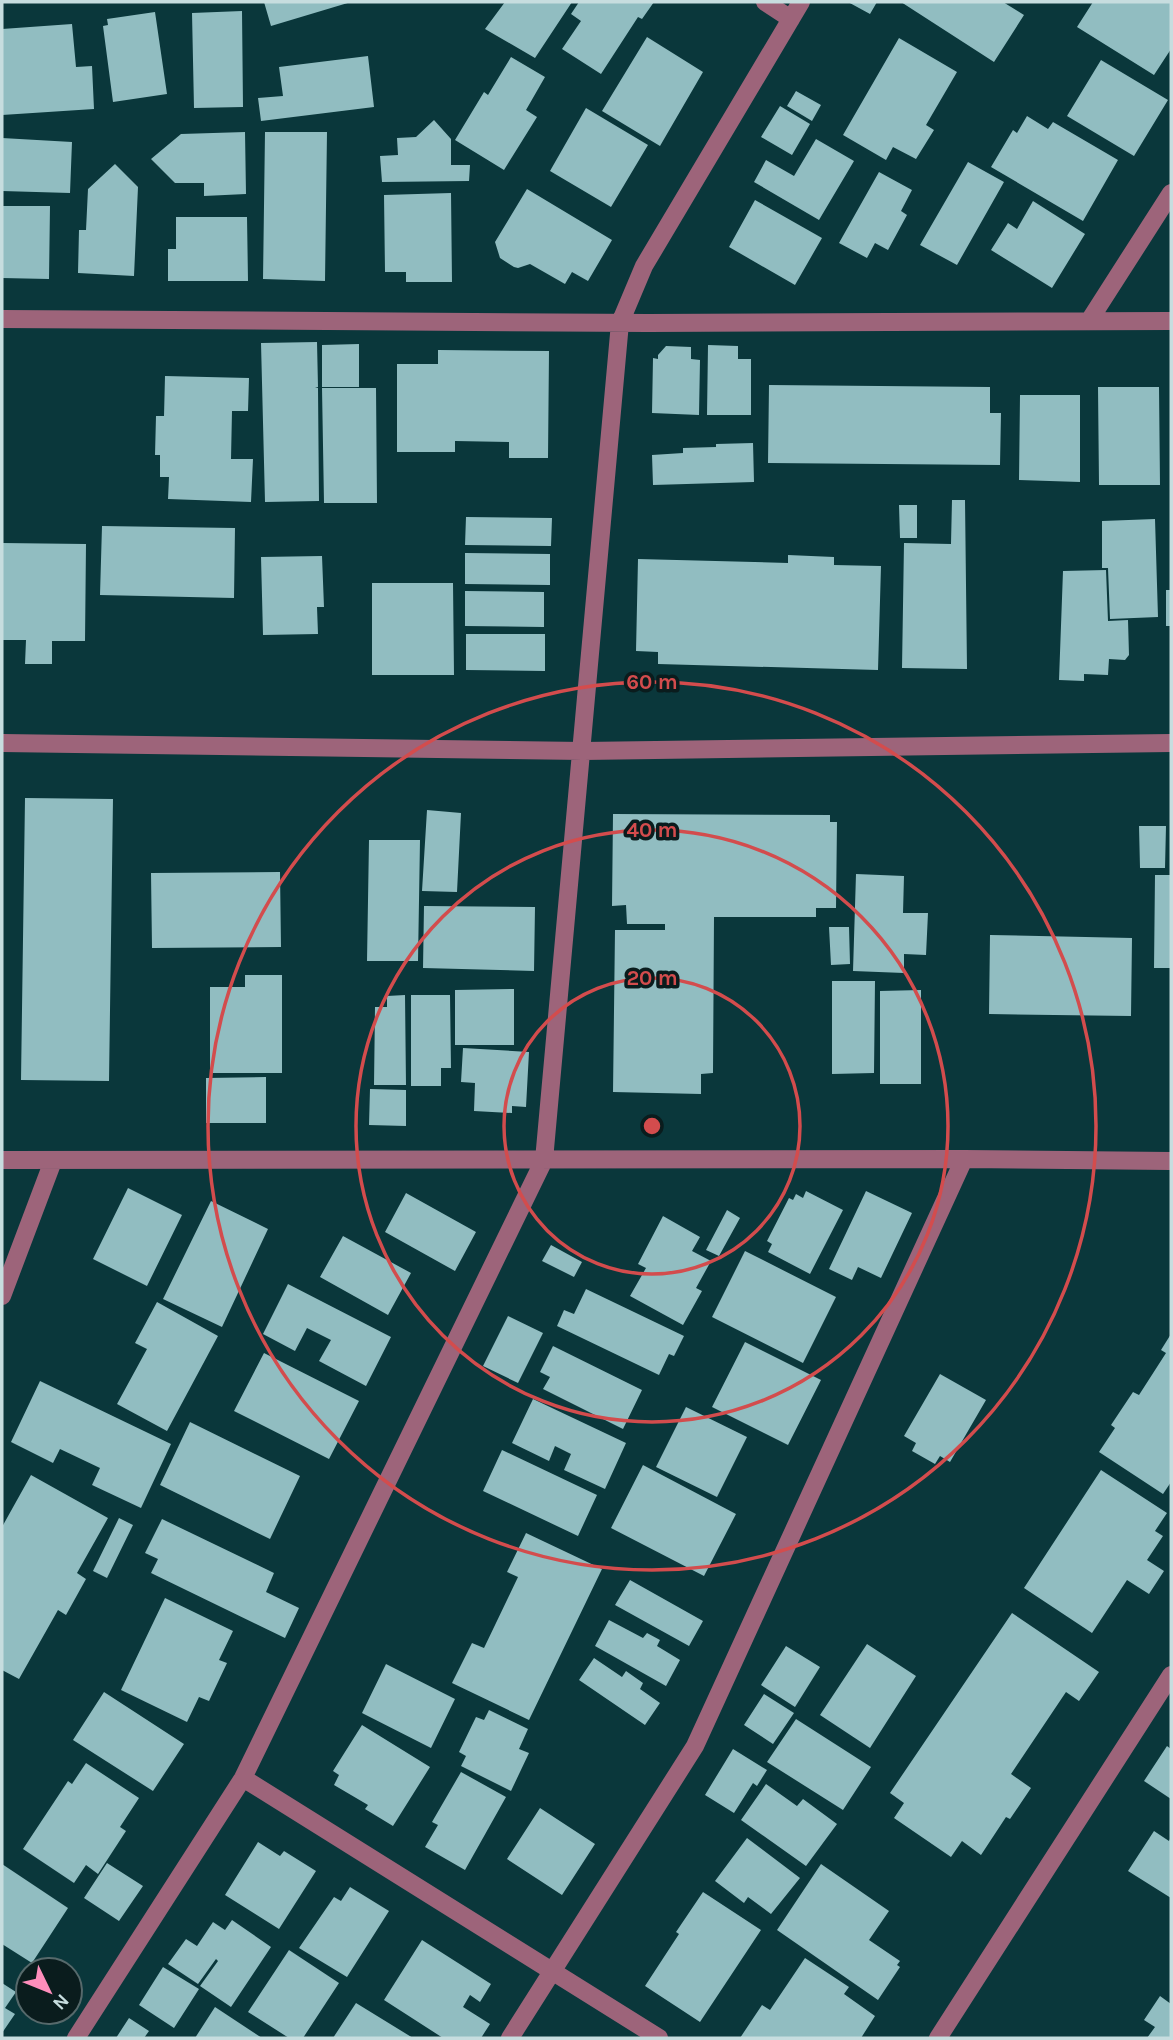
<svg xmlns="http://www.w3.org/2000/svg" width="1173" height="2040" font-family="Karla,sans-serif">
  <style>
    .building { fill: #91bdc1 }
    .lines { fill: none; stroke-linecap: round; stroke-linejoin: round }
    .minor { stroke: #9d647a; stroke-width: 18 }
    .ring { fill: none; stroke: #d34c4d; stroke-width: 3.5 }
    .centre { fill: #d34c4d; stroke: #0a1c1d; stroke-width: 3.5 }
    .ring-label { font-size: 21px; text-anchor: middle; font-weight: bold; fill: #d34c4d; stroke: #0a1c1d; stroke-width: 7; stroke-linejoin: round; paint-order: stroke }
  </style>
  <rect width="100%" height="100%" fill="#0a373b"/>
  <path class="building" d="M264,2H351L271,26Z
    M505,2H572L535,58L485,29Z
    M579,2H654L642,19L638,17L601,74L562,49L581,21L571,14Z
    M848,2H877L870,14Z
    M901,2H1003L1024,15L994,62Z
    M1093,2H1171V49L1154,75L1077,27Z
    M242,11L243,107L194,108L192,13Z
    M155,12L167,94L113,102L103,26L108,25L107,19Z
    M72,24L76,67L92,66L94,109L2,115V29Z
    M647,37L703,72L660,146L602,111Z
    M899,38L957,72L926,125L934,130L916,159L893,147L886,160L843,135Z
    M368,56L374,107L261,121L258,98L283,96L279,67Z
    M511,57L545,77L526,110L537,117L504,170L455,140L484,92L488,95Z
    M1101,60L1168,100L1134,156L1067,116Z
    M796,91L821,105L812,121L787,106Z
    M780,106L810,124L792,155L761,137Z
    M586,108L648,145L611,207L550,171Z
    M1027,116L1048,129L1053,122L1118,160L1083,221L991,167L1013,130L1017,133Z
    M434,120L451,139V165H470L469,181L382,182L380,156L398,155L397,138L416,137Z
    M245,132L246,194L204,196V183H175L151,159L181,134Z
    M265,132H327L325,281L263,279Z
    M2,138L72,142L70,193L2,191Z
    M816,139L854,161L819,220L754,182L766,160L794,176Z
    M968,162L1004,182L957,265L920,245Z
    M115,164L138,187L134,276L78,273L79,230H86L88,189Z
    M879,172L912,190L901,211L907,215L888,250L875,243L867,258L839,243Z
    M527,189L612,240L588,281L572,272L565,284L530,264L518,268L514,267L500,258L495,242Z
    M451,193L452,282H406V272H385L384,195Z
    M755,200L822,238L795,285L729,247Z
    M1033,201L1085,234L1052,288L991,250L1008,223L1017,229Z
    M2,206H50L49,279L2,278Z
    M176,217H247L248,281H168V249H176Z
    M317,342L318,387L315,388H318L319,501L265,502L261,343Z
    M359,344V387H322V345Z
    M708,345L738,346V359H751V415H707Z
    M666,346L691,347V359L700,360L699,415L652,413L653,358L658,359V355Z
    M438,350L549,351L548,458H509V442L455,441V452H397V364H438Z
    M165,376L249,378L248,411H232L231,459H253L251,502L168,499L169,477H160V455H155L156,416H164Z
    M769,385L990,387V413H1001L1000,465L768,463Z
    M1098,387H1159L1160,485H1099Z
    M322,388H376L377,503H324Z
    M1020,395H1080V482L1019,480Z
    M753,443L754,482L653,485L652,455L683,453V448L716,447V444Z
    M952,500H965L967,669L902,668L904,543L951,544Z
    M899,505H917V538H900Z
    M466,517L552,518L551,546L465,545Z
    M1155,519L1158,617L1110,619L1108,568H1102V521Z
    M102,526L235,528L234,598L100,595Z
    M2,543L86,544L85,641H52V664H25L26,640H2Z
    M465,553L550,554V585L465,584Z
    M788,555L834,557V565L881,566L878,670L658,664V652L636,651L638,559L788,563Z
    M322,556L324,607H317L318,634L263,635L261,557Z
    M1106,570L1108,621L1128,620L1129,655L1125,660L1109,659L1108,675L1084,674V681L1059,680L1063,571Z
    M372,583H453L454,675H372Z
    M1166,590H1171V626H1166Z
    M465,591L544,592V627L465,626Z
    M466,634H545V671L466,670Z
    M25,798L113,799L109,1081L21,1080Z
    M427,810L461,813L457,892L422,891Z
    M613,814L830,815V822H837L836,908H816V917H714L713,1073L701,1074V1094L613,1092L615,930H665V924H627L626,905L612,906Z
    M1139,826H1166L1165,868H1140Z
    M369,840H420L418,961H367Z
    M280,872L281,947L152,948L151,873Z
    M856,874L904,876L903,913H928L926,955L904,954V973L853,971Z
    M1155,875H1171V968H1154Z
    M424,906L535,907L534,971L423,968Z
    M829,927H849L850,964L831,965Z
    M990,935L1132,938L1131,1016L989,1014Z
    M245,975H282V1073H210V987H245Z
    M832,981H875L874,1073L832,1074Z
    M514,989V1045H455V990Z
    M921,990V1084H880V991Z
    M405,995L406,1085H374L375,1007H387V996Z
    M411,995H450L451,1068H441V1086H411Z
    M463,1048L529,1052L526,1107L512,1106V1113L474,1111L475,1083L461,1082Z
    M266,1077V1123H206V1078Z
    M370,1089L406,1090V1126L369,1125Z
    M128,1188L182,1215L147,1286L93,1259Z
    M806,1191L843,1210L810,1274L768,1252L772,1244L767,1241L789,1198L793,1200L796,1194L803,1198Z
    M866,1191L912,1213L881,1278L858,1267L852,1280L829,1269Z
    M406,1193L476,1232L455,1271L385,1232Z
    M211,1201L268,1229L222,1327L163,1299Z
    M727,1210L740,1218L719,1256L706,1250Z
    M663,1216L700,1237L692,1251L711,1261L696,1288L702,1291L683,1325L630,1296L646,1268L638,1264Z
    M343,1236L411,1273L388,1315L320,1277Z
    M551,1245L582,1262L574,1277L542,1261Z
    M745,1251L836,1297L803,1363L712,1317Z
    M288,1284L391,1337L366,1386L319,1361L331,1340L307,1328L295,1351L263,1334Z
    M586,1289L684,1336L674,1356L669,1354L659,1375L557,1326L564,1310L574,1314Z
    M157,1302L218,1336L167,1431L117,1404L147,1349L135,1343Z
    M508,1316L543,1333L518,1383L483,1366Z
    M1171,1334V1482L1163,1494L1099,1452L1115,1428L1111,1425L1133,1392L1139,1395L1166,1353L1161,1350Z
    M745,1342L821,1380L788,1445L712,1407Z
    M553,1346L642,1390L623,1429L543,1389L550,1377L540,1372Z
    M264,1353L359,1401L329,1459L234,1411Z
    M940,1374L986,1400L950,1462L940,1456L935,1464L912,1451L916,1443L904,1436Z
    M40,1381L171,1444L141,1508L92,1485L100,1468L60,1449L53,1463L11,1442Z
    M533,1399L626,1443L605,1489L564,1470L571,1454L555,1446L549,1461L512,1443Z
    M686,1407L747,1437L717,1497L656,1467Z
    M190,1422L300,1476L270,1539L160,1485Z
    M502,1450L597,1495L578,1536L483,1491Z
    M643,1465L736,1514L704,1576L611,1528Z
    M1101,1470L1167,1513L1155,1531L1163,1536L1147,1560L1164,1571L1149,1594L1127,1580L1092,1633L1024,1588Z
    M31,1475L108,1518L77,1573L86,1579L66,1615L58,1610L19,1679L2,1670V1527Z
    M119,1518L133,1525L107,1578L93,1571Z
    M162,1519L274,1573L266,1592L299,1608L285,1638L151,1573L158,1559L145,1553Z
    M526,1533L602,1569L529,1720L452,1683L472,1643L484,1648L518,1577L507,1572Z
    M630,1580L703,1621L689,1646L615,1605Z
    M165,1598L233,1631L219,1660L227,1663L209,1701L199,1697L187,1722L121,1690Z
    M1012,1613L1099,1672L1079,1701L1066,1692L1011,1774L1031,1788L1010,1819L1006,1817L981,1855L962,1841L951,1857L894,1818L904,1803L890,1793Z
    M609,1620L643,1638L647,1633L660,1640L657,1646L680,1660L666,1686L595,1646Z
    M867,1644L916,1676L870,1748L820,1715Z
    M786,1646L820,1667L795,1707L761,1685Z
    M594,1658L622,1677L626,1671L643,1683L640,1689L660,1703L645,1725L579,1680Z
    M386,1664L455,1699L431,1748L362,1713Z
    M104,1692L184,1744L153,1791L73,1740Z
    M764,1694L794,1713L773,1744L744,1725Z
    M489,1710L528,1729L519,1749L529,1753L511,1791L461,1766L466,1756L459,1752L476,1717L484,1720Z
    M796,1719L871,1767L843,1810L767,1762Z
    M362,1725L430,1767L393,1826L365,1809L368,1805L334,1785L339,1775L333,1771Z
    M1167,1746L1171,1749V1799L1144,1781Z
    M733,1749L767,1770L757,1786L753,1783L734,1813L705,1795Z
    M86,1763L139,1798L120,1827L126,1831L98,1874L86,1865L74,1883L23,1849L68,1781L72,1784Z
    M461,1772L506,1797L465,1870L425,1847L438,1825L432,1822Z
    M766,1784L797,1806L803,1799L837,1824L806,1866L741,1820Z
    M540,1808L595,1844L562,1895L507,1859Z
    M1154,1831L1169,1841L1171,1837V1898L1128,1871Z
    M747,1838L800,1878L771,1914L748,1897L744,1903L715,1881Z
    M258,1842L280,1856L284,1851L316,1871L279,1929L225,1895Z
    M107,1863L143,1886L119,1921L84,1898Z
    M2,1864L68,1908L32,1963L2,1944Z
    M821,1864L889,1911L869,1940L900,1961L897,1965L900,1967L878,2000L777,1930Z
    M350,1887L389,1911L347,1977L299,1948L334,1897L341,1901Z
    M703,1892L761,1930L700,2022L645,1986L679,1934L676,1932Z
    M232,1920L271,1947L231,2007L200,1986L218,1961L216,1959L198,1984L168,1964L186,1939L197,1946L213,1922L225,1930Z
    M422,1940L491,1984L480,2002L470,1995L463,2007L490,2024L481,2038H443L384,2000Z
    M289,1950L339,1983L303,2038H289L248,2012Z
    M805,1958L849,1987L844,1994L875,2016L861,2038H740L762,2005L770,2010Z
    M163,1967L199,1989L174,2028L139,2005Z
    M2,1983L16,1992L5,2008L15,2014L2,2033Z
    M1160,1996L1171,2004V2038H1147L1155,2027L1144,2020Z
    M356,2003L413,2038H333Z
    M215,2007L262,2038H195Z
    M129,2018L149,2031L144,2038H116Z"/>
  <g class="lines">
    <path class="minor" d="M765,2L791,19
      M2,319L648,323L1171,321
      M1089,321L1171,193
      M2,743L583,751L1171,743
      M2,1160L964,1159L1171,1161
      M2,1296L53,1161
      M243,1778L659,2038
      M76,2038L243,1778L544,1160L620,323L644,266L801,2
      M510,2038L695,1746L964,1159
      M938,2038L1171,1675"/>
  </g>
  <g class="ring">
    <circle cx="652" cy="1126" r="148"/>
    <circle cx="652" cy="1126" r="296"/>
    <circle cx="652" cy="1126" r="444"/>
  </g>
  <circle cx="652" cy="1126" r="10" class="centre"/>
  <g class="ring-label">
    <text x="652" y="689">60 m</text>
    <text x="652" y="837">40 m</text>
    <text x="652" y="985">20 m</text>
  </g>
  <rect width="1173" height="2040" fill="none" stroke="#c7dddf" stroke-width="7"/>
  <g transform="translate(49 1991) rotate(133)"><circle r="33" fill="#0a1c1d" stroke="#56696b" stroke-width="2"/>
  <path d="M0-5L12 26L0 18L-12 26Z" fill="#fe8ebc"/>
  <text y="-10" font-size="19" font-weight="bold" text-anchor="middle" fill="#c7dddf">N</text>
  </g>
</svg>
